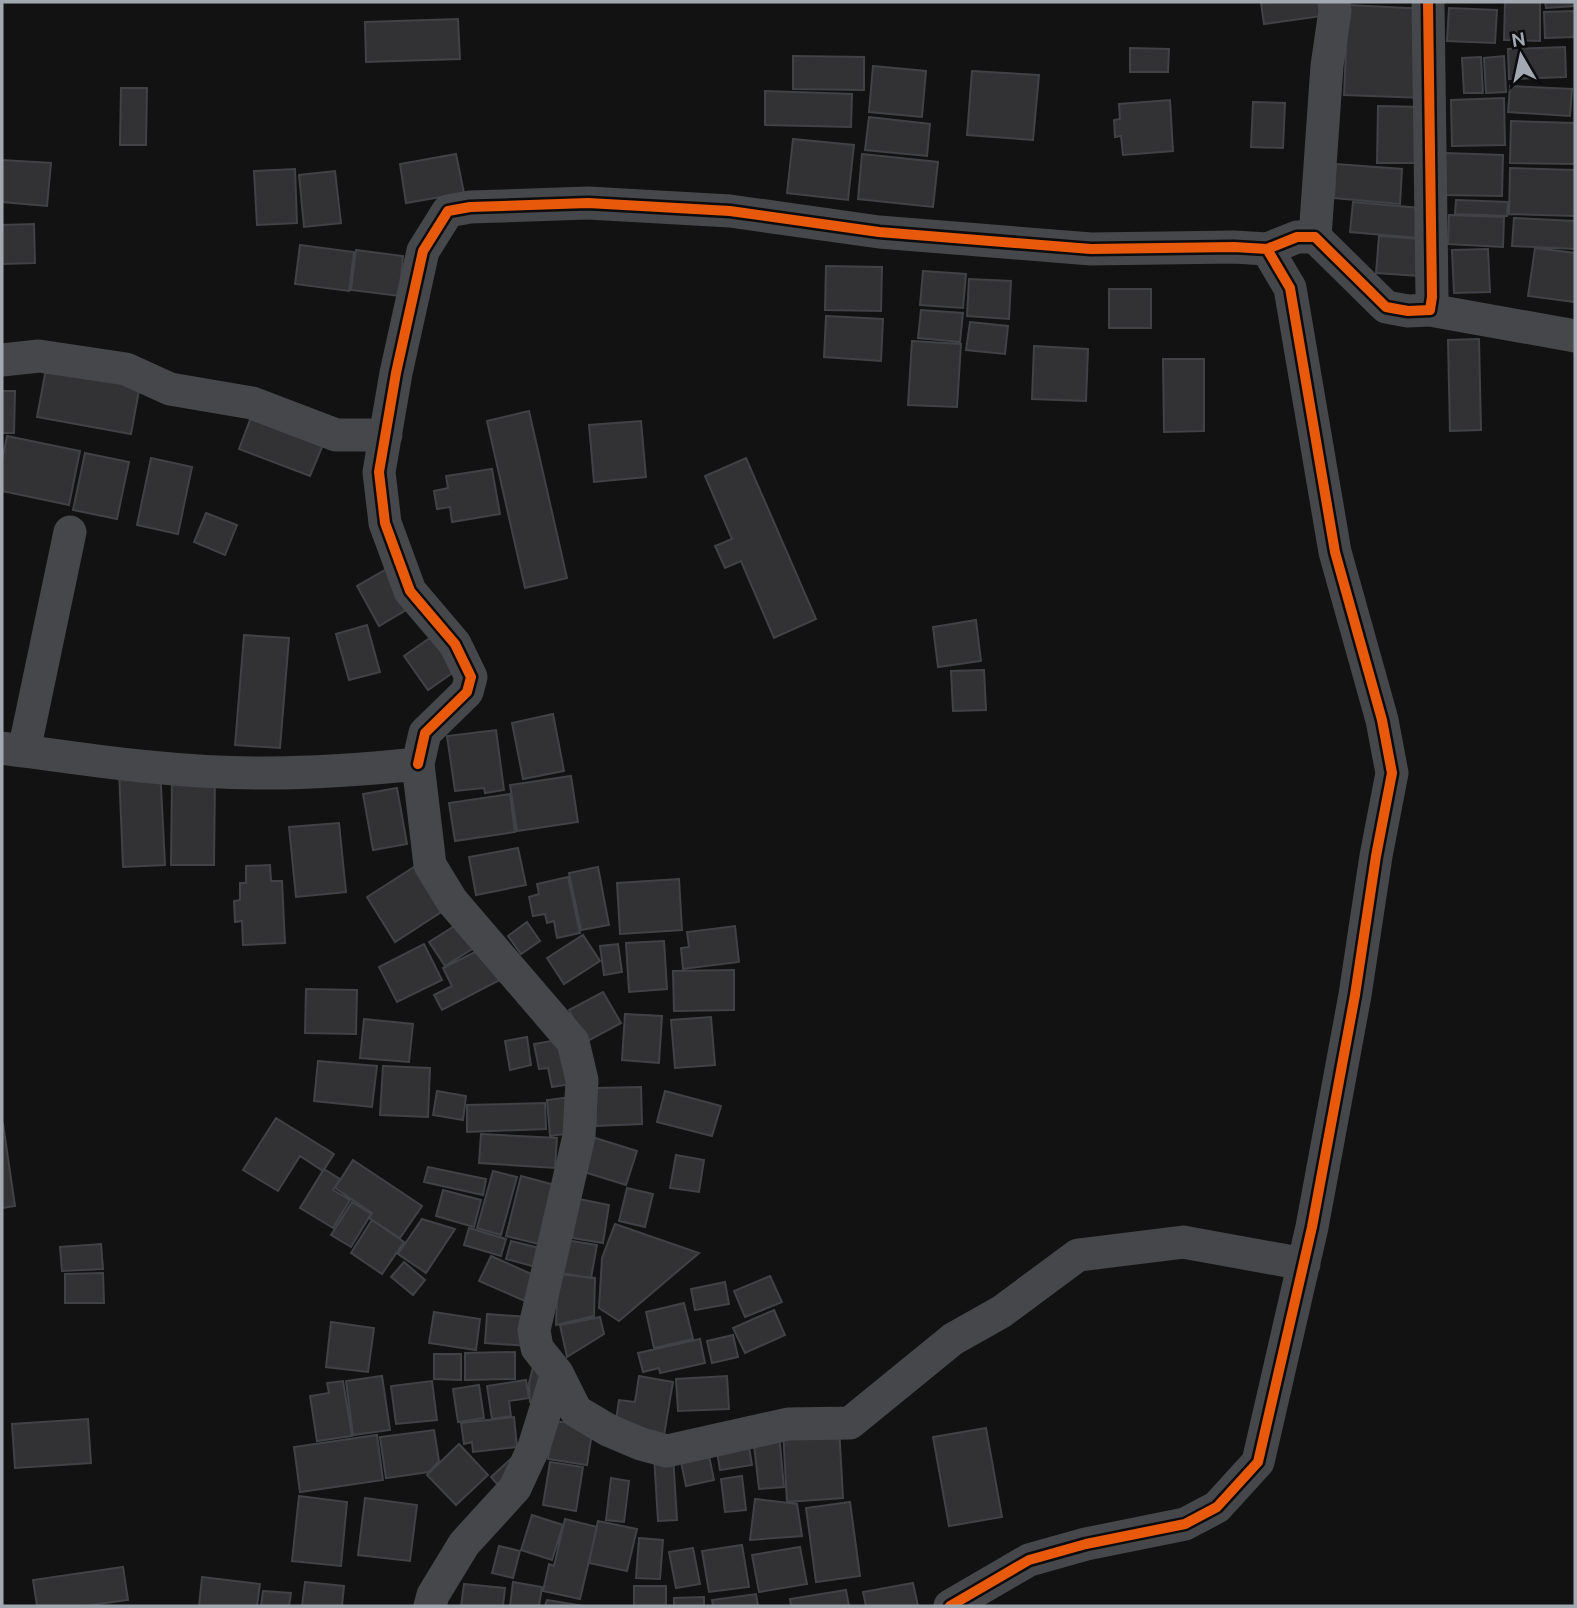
<svg xmlns="http://www.w3.org/2000/svg" width="1577" height="1608" font-family="Ubuntu,sans-serif">
  <style>
    .building { fill: #323235; stroke: #414246; stroke-width: 2 }
    .lines { fill: none; stroke-linecap: round; stroke-linejoin: round }
    .minor { stroke: #46474a; stroke-width: 33 }
    .cycleway-casing { stroke: #0c0c0e; stroke-width: 15 }
    .cycleway { stroke: #e8590c; stroke-width: 10 }
  </style>
  <rect width="100%" height="100%" fill="#121212"/>
  <path class="building" d="M1271,2H1320L1322,16L1264,24L1261,3Z
    M1505,2H1540V41L1504,40Z
    M1545,2H1575V6L1546,8Z
    M1348,5L1428,9L1424,98L1344,95Z
    M1449,8L1497,10L1495,43L1447,41Z
    M1575,11V37L1545,38L1544,12Z
    M458,19L460,59L366,62L365,22Z
    M1565,47L1566,77L1509,79L1508,49Z
    M1130,48L1169,49L1168,72H1130Z
    M793,56L864,57V90L793,89Z
    M1504,56L1506,92L1486,93L1484,58Z
    M1481,57L1483,93H1464L1462,58Z
    M873,66L926,71L922,117L869,112Z
    M972,71L1039,75L1033,140L967,135Z
    M1510,86L1572,89L1570,116L1508,112Z
    M121,88H147L146,145H120Z
    M765,91L852,94L851,127L765,125Z
    M1504,98L1505,145L1452,146L1451,100Z
    M1170,100L1173,151L1123,155L1121,136L1115,137L1114,120L1120,119L1119,104Z
    M1253,102L1285,103L1283,148L1251,147Z
    M1378,106L1424,107L1423,163H1377Z
    M869,117L930,124L927,156L865,150Z
    M1511,121L1575,123V164L1510,163Z
    M793,139L854,145L848,200L787,193Z
    M1445,153L1503,155L1502,196L1444,195Z
    M456,154L464,193L406,203L400,164Z
    M862,154L938,162L933,207L858,199Z
    M2,160L51,163L47,206L2,202Z
    M1336,164L1402,169L1400,204L1334,198Z
    M1510,168L1575,170V216L1509,214Z
    M295,169L297,223L257,225L254,171Z
    M335,171L341,223L304,227L299,175Z
    M1456,200L1508,202L1507,216L1455,214Z
    M1353,202L1420,208L1418,238L1350,232Z
    M1449,215L1504,217L1503,247L1448,244Z
    M1514,218L1575,221V249L1512,246Z
    M34,224L35,263L2,264V225Z
    M1379,236L1422,239L1419,276L1376,273Z
    M300,245L354,252L349,291L295,284Z
    M1535,248L1575,253V302L1528,296Z
    M1488,249L1490,292L1454,293L1452,250Z
    M356,250L403,256L399,296L351,290Z
    M826,266L882,267L881,311L825,310Z
    M923,271L966,274L963,308L920,305Z
    M969,279L1011,281L1009,319L967,316Z
    M1109,289H1151V328H1109Z
    M921,310L963,313L960,342L918,338Z
    M826,316L883,319L881,361L824,357Z
    M970,322L1008,326L1005,354L966,350Z
    M1479,339L1481,430L1450,431L1448,340Z
    M912,341L961,344L957,407L908,405Z
    M1034,346L1088,349L1086,401L1032,399Z
    M1163,359H1204V431L1164,432Z
    M46,369L140,385L131,434L37,417Z
    M2,391H15L14,433H2Z
    M529,411L567,578L525,588L487,421Z
    M253,412L325,440L310,476L239,449Z
    M641,421L646,477L594,482L589,425Z
    M7,436L80,451L69,505L2,491V461Z
    M85,453L129,462L117,519L73,510Z
    M151,458L192,467L178,534L137,525Z
    M746,458L816,619L774,638L741,561L725,568L715,546L732,539L705,476Z
    M492,469L500,514L452,522L450,507L437,509L434,491L448,488L446,476Z
    M206,513L237,525L225,555L194,542Z
    M390,567L413,606L379,626L357,586Z
    M976,620L981,661L938,667L933,627Z
    M367,625L380,672L349,680L336,634Z
    M437,633L461,667L428,690L404,656Z
    M244,635L289,638L280,748L235,745Z
    M984,670L986,710L953,711L951,671Z
    M553,714L564,771L523,779L512,723Z
    M496,730L504,790L485,793L484,788L455,791L447,736Z
    M160,767L165,865L123,867L119,770Z
    M571,776L578,822L517,831L510,785Z
    M172,777H215L214,865H171Z
    M397,788L407,844L373,850L363,794Z
    M510,794L515,832L455,841L449,803Z
    M339,823L346,892L296,897L289,827Z
    M518,848L526,885L476,895L469,857Z
    M431,856L460,900L395,942L367,897Z
    M270,865L271,881H282L285,943L243,945L242,921L235,922L234,901L240,900V883H246V866Z
    M598,867L609,925L581,930L569,873Z
    M568,877L580,933L557,938L554,921L547,923L545,914L533,916L529,897L539,894L537,884Z
    M679,879L682,930L620,934L617,883Z
    M472,915L487,940L445,966L429,942Z
    M527,922L540,941L521,954L508,936Z
    M735,926L739,962L683,969L681,948L689,947L687,932Z
    M583,935L600,961L564,984L547,958Z
    M497,941L513,973L442,1010L434,995L452,986L443,968Z
    M664,941L667,989L629,992L626,943Z
    M424,944L442,980L397,1002L379,967Z
    M618,944L622,972L604,975L600,946Z
    M734,970V1010L674,1011L673,971Z
    M306,989L357,990L356,1034L305,1033Z
    M603,992L621,1023L586,1042L569,1010Z
    M625,1014L662,1016L659,1063L622,1060Z
    M711,1017L715,1065L675,1068L671,1020Z
    M364,1019L413,1024L409,1062L360,1058Z
    M527,1037L531,1065L510,1070L505,1041Z
    M575,1037L582,1082L552,1087L548,1068L539,1069L534,1044Z
    M318,1061L377,1066L372,1107L314,1101Z
    M383,1066L430,1068L428,1117L380,1115Z
    M641,1087L642,1124L596,1126L595,1088Z
    M437,1091L466,1096L463,1120L433,1115Z
    M665,1091L721,1106L712,1136L657,1122Z
    M586,1095L590,1131L550,1136L547,1100Z
    M545,1103L546,1129L467,1132V1105Z
    M276,1118L334,1154L323,1171L300,1156L278,1191L243,1170Z
    M2,1124H3L15,1206L2,1208Z
    M481,1134L557,1138L555,1168L479,1163Z
    M592,1137L637,1151L626,1185L581,1171Z
    M676,1155L704,1160L699,1192L670,1188Z
    M353,1160L422,1206L400,1238L369,1218L372,1213L335,1188Z
    M428,1167L486,1179L483,1195L424,1182Z
    M324,1169L340,1179L333,1190L350,1200L333,1228L300,1208Z
    M493,1171L517,1177L501,1235L477,1228Z
    M521,1176L566,1188L551,1247L506,1236Z
    M627,1188L653,1194L645,1227L619,1221Z
    M443,1190L481,1200L474,1227L436,1216Z
    M579,1199L609,1205L603,1243L572,1238Z
    M352,1202L371,1214L351,1247L331,1235Z
    M422,1219L455,1229L426,1273L398,1254Z
    M372,1220L404,1242L382,1274L351,1253Z
    M615,1224L699,1253L619,1321L599,1308L602,1258Z
    M469,1228L506,1239L501,1256L464,1245Z
    M566,1240L597,1245L591,1278L561,1273Z
    M511,1241L552,1251L547,1270L506,1259Z
    M101,1244L103,1269L62,1271L60,1247Z
    M491,1256L545,1280L534,1305L479,1281Z
    M404,1262L425,1280L413,1295L391,1277Z
    M103,1273L104,1303H65V1274Z
    M558,1274L595,1278L594,1316L556,1325Z
    M770,1276L782,1302L745,1317L734,1291Z
    M725,1282L729,1304L695,1310L691,1289Z
    M684,1303L693,1339L654,1348L646,1312Z
    M774,1310L785,1335L745,1353L733,1328Z
    M434,1312L480,1319L476,1350L429,1343Z
    M487,1314L529,1317L528,1346L485,1343Z
    M600,1317L604,1334L567,1357L560,1325Z
    M331,1322L374,1328L368,1372L326,1367Z
    M733,1335L738,1357L712,1363L707,1341Z
    M700,1339L705,1363L660,1373L659,1368L643,1372L638,1353Z
    M515,1352V1379L465,1380V1353Z
    M434,1354H461V1380L434,1379Z
    M533,1367L554,1373L546,1406L530,1402L529,1383Z
    M382,1376L390,1430L353,1435L346,1381Z
    M639,1376L673,1382L664,1435L615,1427L619,1400L635,1402Z
    M727,1376L729,1409L678,1411L676,1379Z
    M526,1380L529,1398L509,1401L511,1416L492,1419L487,1386Z
    M343,1381L352,1436L317,1441L310,1396L329,1393L327,1383Z
    M432,1381L437,1420L396,1424L391,1386Z
    M479,1385L484,1418L458,1422L453,1389Z
    M514,1417L517,1447L473,1452L472,1442L464,1444L461,1423Z
    M88,1419L91,1463L15,1468L12,1424Z
    M554,1421L593,1426L587,1465L548,1459Z
    M839,1427L843,1498L787,1502L783,1431Z
    M986,1428L1002,1517L949,1526L933,1437Z
    M434,1430L439,1461L429,1472L386,1478L380,1437Z
    M779,1434L784,1487L759,1489L753,1437Z
    M377,1435L383,1480L300,1492L294,1447Z
    M748,1441L752,1465L720,1470L716,1446Z
    M459,1444L488,1475L456,1505L427,1475Z
    M707,1446L714,1480L686,1486L679,1452Z
    M673,1455L677,1520L658,1521L654,1456Z
    M514,1456L504,1492L491,1477Z
    M550,1462L583,1467L576,1511L543,1505Z
    M742,1476L746,1510L725,1512L721,1479Z
    M611,1478L629,1481L624,1522L606,1520Z
    M299,1496L347,1502L341,1566L292,1561Z
    M365,1498L417,1505L410,1561L358,1555Z
    M755,1499L797,1504L802,1536L750,1540Z
    M850,1502L860,1576L816,1582L806,1508Z
    M532,1515L563,1525L552,1560L521,1550Z
    M565,1519L597,1527L580,1599L543,1591L549,1564L554,1566Z
    M598,1521L637,1529L627,1571L589,1563Z
    M639,1538L663,1540L660,1579L636,1578Z
    M742,1545L749,1587L709,1592L702,1551Z
    M499,1546L520,1551L513,1578L492,1573Z
    M800,1547L807,1584L759,1592L752,1555Z
    M693,1548L700,1584L676,1588L669,1552Z
    M123,1567L128,1600L84,1606H37L33,1580Z
    M202,1577L260,1584L257,1606H199Z
    M305,1582L344,1586L342,1606H302Z
    M513,1582L542,1587L539,1606H510Z
    M913,1583L918,1606H866L863,1592Z
    M464,1584L505,1588L503,1606H461Z
    M634,1586H666V1606H634Z
    M846,1590L849,1606H791L790,1599Z
    M263,1591L291,1593L289,1606H261Z
    M756,1594L758,1606H713L712,1600Z
    M704,1597V1606H674V1598Z
    M547,1600L584,1606H545Z"/>
  <g class="lines">
    <path class="minor" d="M1315,237L1327,66L1335,11L1334,2
      M1430,310L1575,336
      M2,360L39,356L126,369L170,389L252,403L336,435H386
      M2,748C90,760 179,774 269,773C319,773 368,769 418,764L430,865L452,901L573,1042L582,1080L579,1136L534,1330L537,1348L557,1373L534,1447L515,1488L464,1544L433,1595L430,1606
      M24,751L70,532
      M418,764L425,733L467,692L471,677L455,644L410,591L385,523L379,472L396,373L423,251L448,211L470,207L588,203L730,211L879,232L1091,249L1234,247L1267,249L1297,237H1315L1386,307L1408,311L1430,310L1432,297L1428,2
      M557,1373L576,1411L608,1430L641,1444L667,1451L788,1424L850,1423L953,1339L1001,1312L1078,1255L1183,1242L1304,1264
      M950,1606L1029,1560L1086,1544L1185,1524L1217,1507L1258,1462L1312,1227L1355,995L1376,856L1392,773L1382,720L1335,552L1290,288L1267,249"/>
    <g class="cycleway-casing">
      <path id="cycleway" d="M418,764L425,733L467,692L471,677L455,644L410,591L385,523L379,472L396,373L423,251L448,211L470,207L588,203L730,211L879,232L1091,249L1234,247L1267,249L1297,237H1315L1386,307L1408,311L1430,310L1432,297L1428,2
        M950,1606L1029,1560L1086,1544L1185,1524L1217,1507L1258,1462L1312,1227L1355,995L1376,856L1392,773L1382,720L1335,552L1290,288L1267,249"/>
    </g>
    <use href="#cycleway" class="cycleway"/>
  </g>
  <rect width="1577" height="1608" fill="none" stroke="#a3a9b3" stroke-width="7"/>
  <g transform="translate(1521 56) rotate(351)" stroke="#0c0c0e" stroke-width="5" paint-order="stroke">
  <path d="M0-5L12 26L0 18L-12 26Z" fill="#a3a9b3"/>
  <text y="-10" font-size="19" font-weight="bold" text-anchor="middle" fill="#a3a9b3">N</text>
  </g>
</svg>
